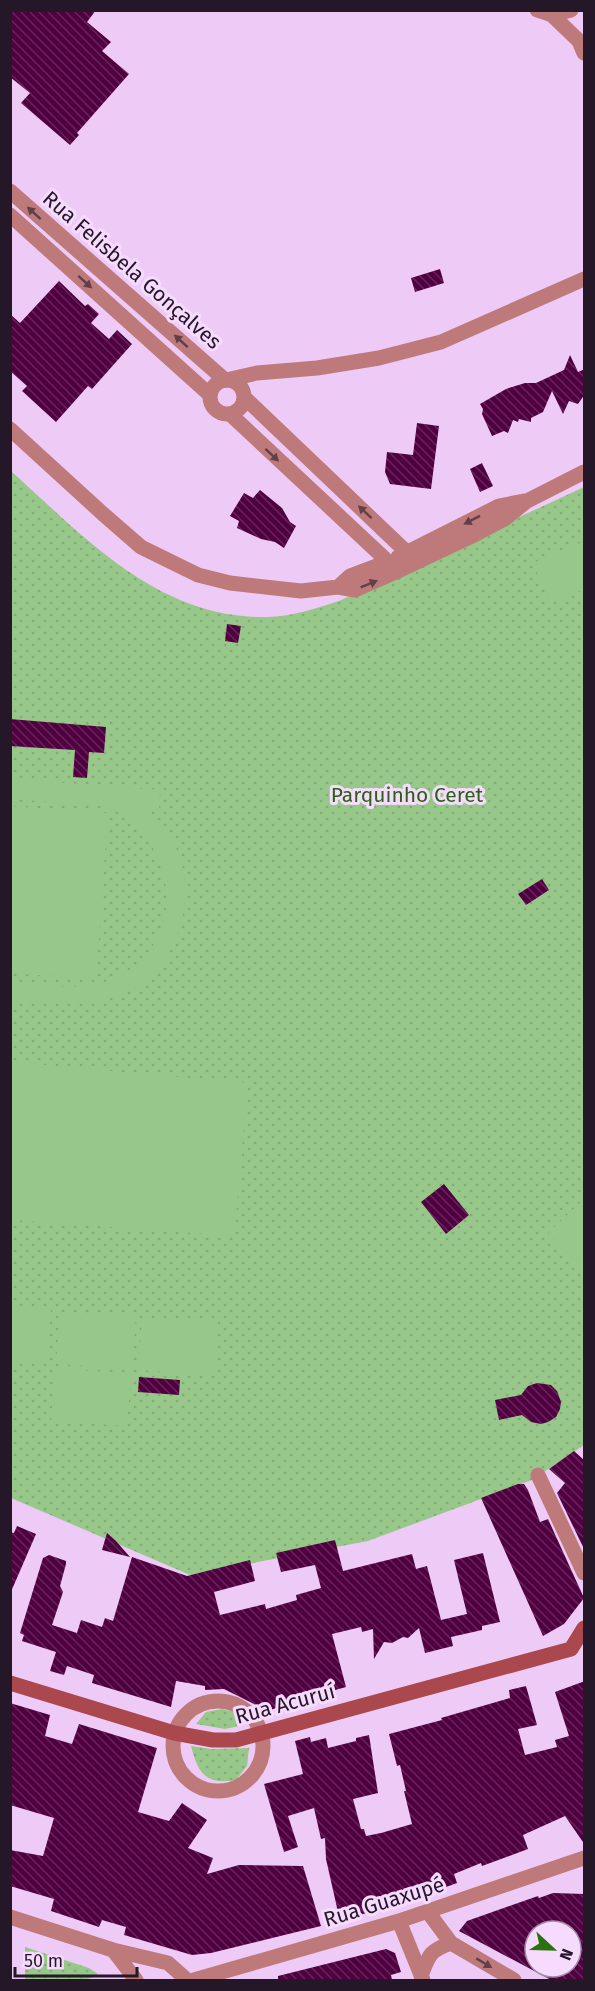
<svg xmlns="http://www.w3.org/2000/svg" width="595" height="1991" font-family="'Fira Sans',sans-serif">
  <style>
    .park { fill: url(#park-dots) }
    .pitch { fill: #97c88a }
    .building { fill: url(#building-back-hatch); fill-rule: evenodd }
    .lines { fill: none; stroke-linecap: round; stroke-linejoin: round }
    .minor { stroke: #be7a7b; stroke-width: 15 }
    .tertiary { stroke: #be7a7b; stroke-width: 15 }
    .secondary { stroke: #aa484e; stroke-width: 15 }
    .oneway { fill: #623f49 }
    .labels { text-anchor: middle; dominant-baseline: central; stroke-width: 6; stroke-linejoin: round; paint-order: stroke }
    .street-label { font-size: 21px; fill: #241727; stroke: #f7dbff }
    .park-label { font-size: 21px; fill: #286312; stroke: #f7dbff }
  </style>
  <defs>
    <pattern id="park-dots" width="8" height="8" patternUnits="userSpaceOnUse" patternTransform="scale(1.5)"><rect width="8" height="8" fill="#97c88a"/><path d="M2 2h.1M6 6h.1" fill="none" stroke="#82ab77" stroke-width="1.8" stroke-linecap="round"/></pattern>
    <pattern id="building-back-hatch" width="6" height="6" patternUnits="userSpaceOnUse" patternTransform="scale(1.5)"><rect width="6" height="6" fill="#500040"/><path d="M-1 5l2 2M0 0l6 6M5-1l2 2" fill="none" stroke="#662559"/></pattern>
  </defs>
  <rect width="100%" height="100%" fill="#eecbf7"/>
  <path class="park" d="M10,470C85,538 159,619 267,617C291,617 316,608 339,601L584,487V1445L532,1480L368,1541L190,1575L11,1498Z
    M222,1709L236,1712L244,1725L225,1729L196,1724L206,1712Z
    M191,1746L212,1749L249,1748L247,1766L236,1780C206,1785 198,1774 191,1746Z
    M25,1947L89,1968L98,1974C87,1985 42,1981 25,1980Z"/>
  <path class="pitch" d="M584,541V589L551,604L533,563Z
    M11,779L160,790L159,809L143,808C156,820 170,833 177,850C193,888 184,935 160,967C151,981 130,992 115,997C81,1008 45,1002 11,1000V982C43,984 79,992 110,980C175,955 183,876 138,828C129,819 117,809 104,806L11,799Z
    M10,806L108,813L96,979L11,973Z
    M10,1062L248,1083L234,1236L11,1220Z
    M584,1199V1270L548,1233Z
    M11,1307L51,1310L47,1362L11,1360Z
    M60,1312L136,1316L132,1369L56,1364Z
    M142,1318L218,1322L215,1375L139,1370Z
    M55,1369L131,1373L127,1426L51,1421Z"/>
  <path class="building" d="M10,10H96L87,22L111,42L102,51L129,74L77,133L79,135L70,145L21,103L30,93L10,77Z
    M440,269L444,283L415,292L411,278Z
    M59,281L85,306L88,304L99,314L91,323L109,339L117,330L132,344L92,389L88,386L56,422L22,391L27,386L10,371V314L20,323Z
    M570,355L578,372L585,369V394L578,404L569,401L563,414L552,391L543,412L531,418V422L519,419L518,422L513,420L508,433L504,431L492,436L482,414L483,409L480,404L506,389L525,383H536L564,370Z
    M417,423L439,426L431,489L390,484L385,472L387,452L413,455Z
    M482,463L493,486L480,492L470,469Z
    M260,490L282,508L290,522L296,526L284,548L275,542L261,539L237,528L239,521L230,516L244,493L253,498Z
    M227,624L241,626L238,643L225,641Z
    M10,719L106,727L104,753L89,752L87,778L73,777L75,750L10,746Z
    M542,879L549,890L526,905L518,894Z
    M444,1184L469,1215L446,1234L421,1202Z
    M139,1377L180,1380L179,1395L138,1392Z
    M537,1383L551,1385L557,1391L561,1402L560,1409L556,1417L548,1422L541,1424L531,1422L522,1415L499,1420L495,1400L521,1395L528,1386Z
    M574,1451L585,1461V1551L557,1493L565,1483L549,1469Z
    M518,1484H524L528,1490L540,1522L548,1519L584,1598L564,1624L543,1636L481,1498Z
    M17,1526L36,1534L10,1594V1532L14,1533Z
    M107,1533L116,1541L130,1557L102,1550Z
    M335,1540L343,1571L412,1554L416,1569L427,1566L441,1620L467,1614L454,1560L483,1553L500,1622L482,1626V1630L451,1637L453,1646L425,1653L419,1628L408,1638L403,1637L392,1643L384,1642L374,1659L373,1629L362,1632L361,1627L332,1634L346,1687L289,1703L268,1711L224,1689L205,1690V1686L176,1681L171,1707L92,1683L94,1675L67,1666L64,1675L50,1671L56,1652L22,1641L24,1635L20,1633L43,1558L49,1555L66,1561V1564L60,1586L63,1592L52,1625L77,1633L81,1620L102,1627L105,1618L113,1621L132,1557L187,1576L250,1560L255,1581L214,1592L220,1615L265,1604L266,1609L297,1600L296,1595L321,1588L315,1565L281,1572L276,1553Z
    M585,1681V1845L565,1816L523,1835L528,1849L482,1866L481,1863L454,1874L457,1883L435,1891L432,1882L407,1893L410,1900L340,1921L326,1859L325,1838L321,1839L314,1808L288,1816L298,1847L284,1852L264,1784L303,1774L295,1741L310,1737L311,1742L326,1738L328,1748L356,1741V1738L369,1735L378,1793L353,1799L361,1829H364L366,1836L381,1833L412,1824L404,1791H406L400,1765L397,1766L389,1734L442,1720L441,1718L510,1698L509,1690L526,1686L537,1725L518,1729L525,1755L557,1747L555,1740L569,1736L555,1692Z
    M10,1703L50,1715L45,1736L72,1744L79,1724L157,1748L138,1812L169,1821L182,1803L207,1820L188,1848L213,1858L207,1874L239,1865L303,1866L321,1926L211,1953L192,1955L124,1935L126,1927L102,1920L99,1927L51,1911L54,1899L10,1886V1850L43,1856L54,1818L10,1805Z
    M553,1893L585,1894V1980H551L459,1931L467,1921L538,1896L539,1898ZM535,1931H571V1967H535Z
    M386,1949L395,1953L401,1972L391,1975L392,1980H278V1976Z"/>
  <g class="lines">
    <path class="minor" d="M226,380L257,373L317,368L379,358L441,342L584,279
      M10,429L102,513L141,547L198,575L230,583L301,591L338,587L355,590L398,571
      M338,587L350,576L387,562
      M538,1475L584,1573
      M173 1746a45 45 0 1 1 90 0a45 45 0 1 1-90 0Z
      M428,1912L451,1943L514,1980
      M10,1917L113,1950
      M399,1921L423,1980
      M421,1976C429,1955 429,1951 451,1943
      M136,1980L113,1950L168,1963L187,1980
      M194,1980L399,1921L584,1858"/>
    <path class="tertiary" d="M537,10L552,15L571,10
      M552,15L579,41L584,53
      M10,191L225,380
      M10,215L210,395
      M210 397a17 17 0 1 1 34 0a17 17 0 1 1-34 0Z
      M245,398L417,562
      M230,414L398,571L472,536L506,518L527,501L584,472
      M398,557L499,506L524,501"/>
    <path class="secondary" d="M571,1649L584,1628
      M10,1683L174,1733L213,1740H236L571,1649"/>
  </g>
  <defs><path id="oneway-solid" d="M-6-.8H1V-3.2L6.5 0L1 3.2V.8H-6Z" transform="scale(1.5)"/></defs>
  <g class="oneway">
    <use href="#oneway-solid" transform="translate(34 213) rotate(-138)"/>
    <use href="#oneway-solid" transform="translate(85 282) rotate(42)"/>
    <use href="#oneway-solid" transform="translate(181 341) rotate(-138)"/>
    <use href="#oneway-solid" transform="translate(272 455) rotate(43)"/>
    <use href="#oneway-solid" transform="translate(365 512) rotate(-137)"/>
    <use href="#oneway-solid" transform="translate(472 520) rotate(153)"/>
    <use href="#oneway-solid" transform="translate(369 584) rotate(-22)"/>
    <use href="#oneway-solid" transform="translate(484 1963) rotate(31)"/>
  </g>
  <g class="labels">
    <g class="street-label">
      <text transform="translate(132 270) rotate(41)">Rua Felisbela Gonçalves</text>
      <text transform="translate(285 1704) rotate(-15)">Rua Acuruí</text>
      <text transform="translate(384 1902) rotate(-17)">Rua Guaxupé</text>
    </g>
    <g class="park-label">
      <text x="407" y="795">Parquinho Ceret</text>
    </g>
  </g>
  <rect width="595" height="1991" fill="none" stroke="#241727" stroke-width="24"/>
  <g transform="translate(553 1949) rotate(112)"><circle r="28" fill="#f7dbff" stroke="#a38da9" stroke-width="1.5"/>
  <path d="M0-4.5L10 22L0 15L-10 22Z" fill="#2b710f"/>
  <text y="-9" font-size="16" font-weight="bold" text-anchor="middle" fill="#241727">N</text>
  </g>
  <path d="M15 1967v9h122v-9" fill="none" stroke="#241727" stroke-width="3"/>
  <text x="24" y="1967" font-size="18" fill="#241727" stroke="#f7dbff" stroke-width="4.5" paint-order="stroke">50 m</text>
</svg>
